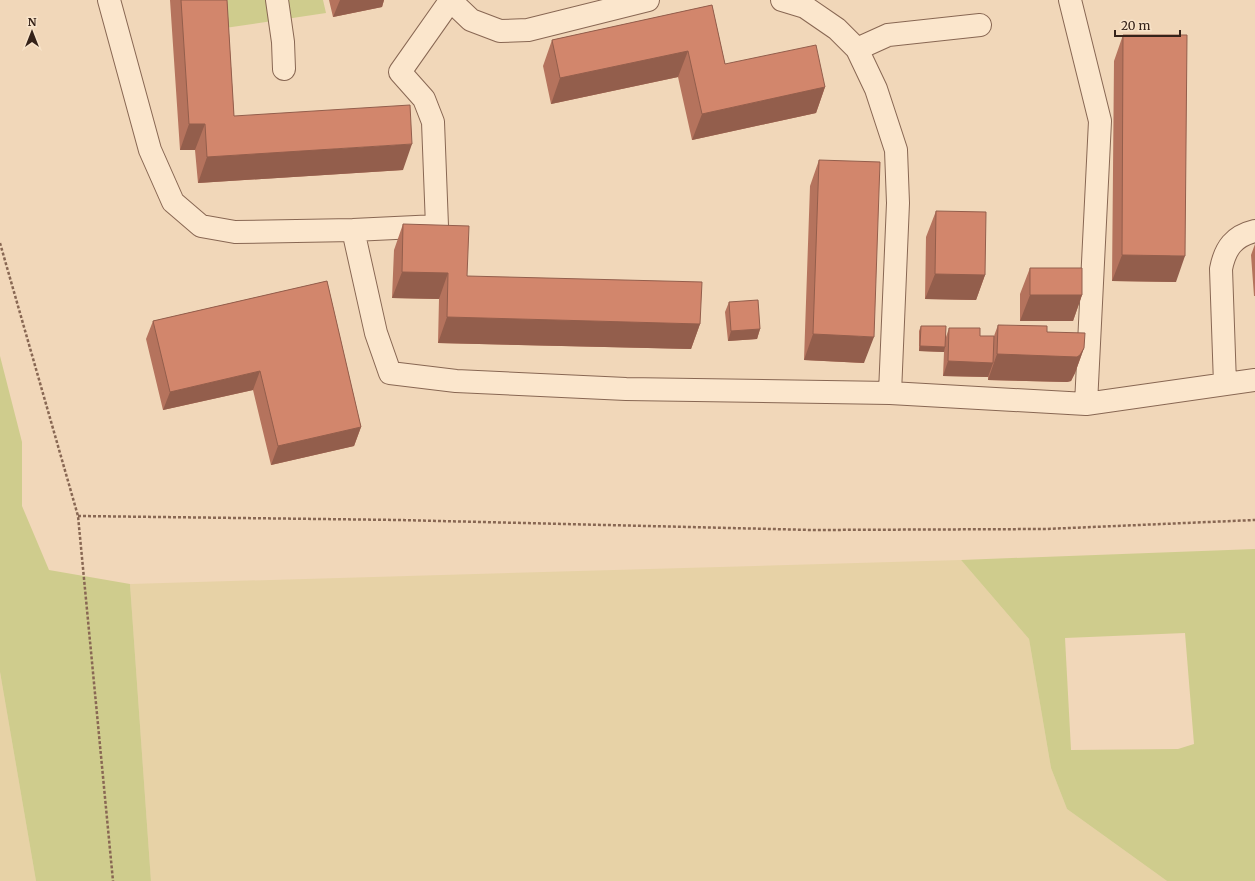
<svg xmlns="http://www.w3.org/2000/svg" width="1255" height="881" font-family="Merriweather,serif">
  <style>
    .farmland { fill: #e7d2a6 }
    .green { fill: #cfcc8d; fill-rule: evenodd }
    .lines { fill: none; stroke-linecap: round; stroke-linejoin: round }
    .minor-casing { stroke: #886753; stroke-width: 24 }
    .path { stroke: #886753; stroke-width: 2.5; stroke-dasharray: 3 2; stroke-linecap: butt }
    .minor { stroke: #fbe6cc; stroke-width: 22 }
    .wall { fill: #b5735d }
    .shaded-wall { fill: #935e4c }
    .building { fill: #d2866c; stroke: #935e4c }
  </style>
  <rect width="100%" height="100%" fill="#f1d7b9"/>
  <path class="farmland" d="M961,560L1029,639L1051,768L1067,809L1167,881H151L130,584Z
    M0,672L36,881H0Z"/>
  <path class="green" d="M222,0H323L326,13L225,28Z
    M0,356L22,442V506L49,570L130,584L151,881H36L0,672Z
    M1255,549V881H1167L1067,809L1051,768L1029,639L961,560ZM1185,633L1194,744L1178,749L1071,750L1065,638Z"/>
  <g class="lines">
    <g class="minor-casing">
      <path id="minor" d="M109,0L150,150L173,202L201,226L235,232L353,230L437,226L433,122L424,99L400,72L450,1
        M277,0L283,42L284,69
        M450,0L471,20L500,31L528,30L648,0
        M782,0L805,7L837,29L857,49L876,89L896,150L898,203L890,393
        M1070,0L1100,121L1086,404
        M857,49L888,35L980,25
        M353,230L376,333L390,373L456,381L626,389L890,393L1086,404L1255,380
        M1225,384L1221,269C1225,248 1234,236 1255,231"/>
    </g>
    <path class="path" d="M0,243L78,516L113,881
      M78,516L399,520L813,530L1046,529L1255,520"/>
    <use href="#minor" class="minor"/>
  </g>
  <path class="wall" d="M170,0H227L234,116L403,170L198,183L195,150H180Z
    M329,0H384L382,7L333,17Z
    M712,5L725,64L825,87L816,113L692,140L678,77L551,104L543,66L552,40Z
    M1123,35L1176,282L1112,281L1114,61Z
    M819,160L864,363L804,360L810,186Z
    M936,211L985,275L976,300L925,299L926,237Z
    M403,224L467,276L700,324L691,349L438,343L439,299L392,298L394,250Z
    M1255,244V296H1254L1251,255Z
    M1030,268L1082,295L1073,321H1020V294Z
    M327,281L361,427L354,446L271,465L253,390L163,410L146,339L153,321Z
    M729,302L760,329L757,339L728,341L725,312Z
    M998,325L1047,332L1084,348L1075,373L1071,381L1067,382L988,380V377L943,376L944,352L919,351V331L921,326L946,337L949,328L980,336H994Z"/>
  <path class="shaded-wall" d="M340,0H384L382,7L333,17Z
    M688,51L678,77L551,104L560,78Z
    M825,87L816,113L692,140L702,114Z
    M189,124H205L195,150H180Z
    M412,144L403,170L198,183L207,157Z
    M1122,255L1185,256L1176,282L1112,281Z
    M402,272L448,273L439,299L392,298Z
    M935,274L985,275L976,300L925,299Z
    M1030,295H1082L1073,321H1020Z
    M447,317L700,324L691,349L438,343Z
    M760,329L757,339L728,341L731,331Z
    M813,334L874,337L864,363L804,360Z
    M920,346L945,347L944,352L919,351Z
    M1084,348L1075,373L1071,381L1067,382L988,380L997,354Z
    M948,361L993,363L988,377L943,376Z
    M260,371L253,390L163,410L170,392Z
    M361,427L354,446L271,465L278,446Z"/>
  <path class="building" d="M181,0H227L234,116L410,105L412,144L207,157L205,124H189Z
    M712,5L725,64L816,45L825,87L702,114L688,51L560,78L552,40Z
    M1123,35H1187L1185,256L1122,255Z
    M819,160L880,162L874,337L813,334Z
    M936,211L986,212L985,275L935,274Z
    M403,224L469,226L467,276L702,282L700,324L447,317L448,273L402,272Z
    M1030,268H1082V295H1030Z
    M327,281L361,427L278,446L260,371L170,392L153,321Z
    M758,300L760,329L731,331L729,302Z
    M998,325L1047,326V332L1085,333L1084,348L1080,355L1077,357L997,354Z
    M921,326H946L945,347L920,346Z
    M949,328H980V336H994L993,363L948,361Z"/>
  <g transform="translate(32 32)" stroke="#f8e3c9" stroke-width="3" paint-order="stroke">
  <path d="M0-3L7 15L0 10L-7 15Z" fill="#352219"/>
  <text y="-6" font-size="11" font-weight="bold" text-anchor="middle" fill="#352219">N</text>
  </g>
  <path d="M1115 30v6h65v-6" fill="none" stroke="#352219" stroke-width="2"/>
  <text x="1121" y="30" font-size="12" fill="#352219" stroke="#f8e3c9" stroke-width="3" paint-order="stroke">20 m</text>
</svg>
